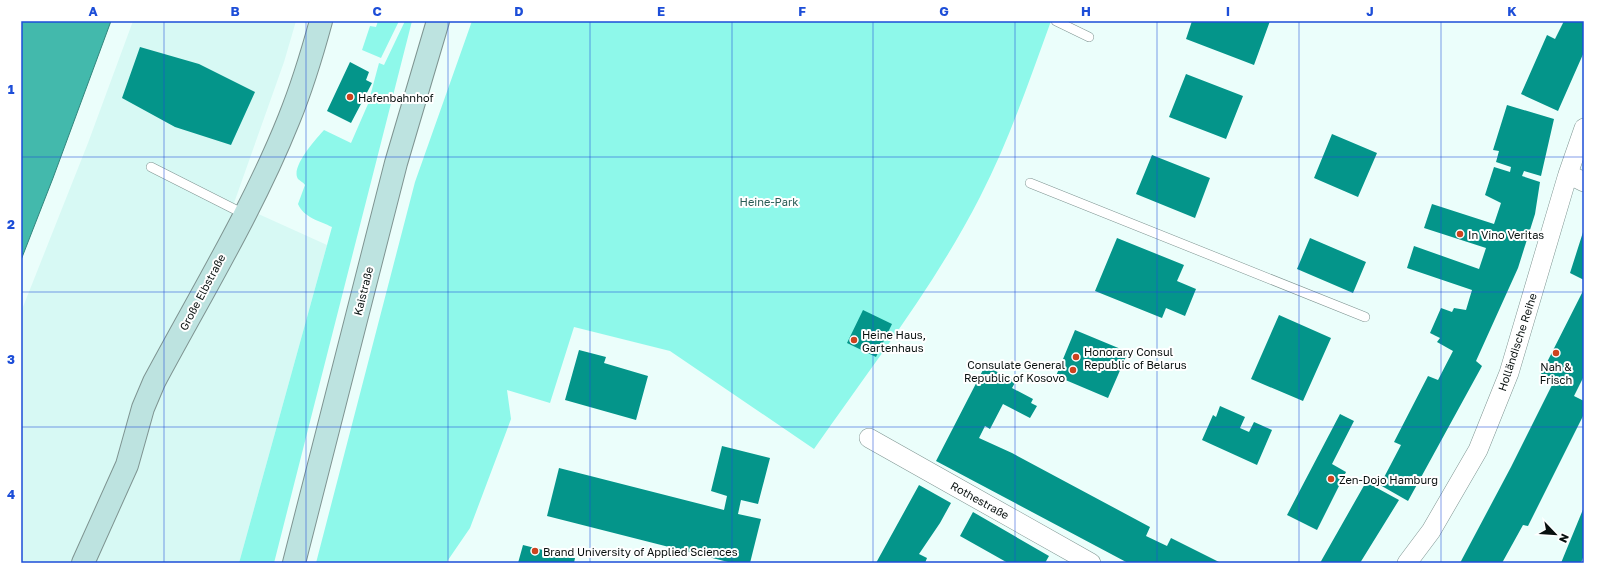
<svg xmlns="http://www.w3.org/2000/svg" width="1605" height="584" font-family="'Golos Text',sans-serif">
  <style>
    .built { fill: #d7f9f4 }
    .green { fill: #8ef8ea }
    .water { fill: #43b9ac; stroke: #31867d }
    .building { fill: #04958a }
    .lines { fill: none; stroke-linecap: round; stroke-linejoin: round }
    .lane-casing { stroke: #7e9491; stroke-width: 10 }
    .street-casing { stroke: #7e9491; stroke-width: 20 }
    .secondary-casing { stroke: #7e9491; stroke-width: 24 }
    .lane { stroke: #fff; stroke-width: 9 }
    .street { stroke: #fff; stroke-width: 19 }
    .secondary { stroke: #bde3e0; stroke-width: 22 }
    .grid { fill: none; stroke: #1d4ed8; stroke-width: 1; stroke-opacity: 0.55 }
    .poi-dot { fill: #cc431f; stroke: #fff; stroke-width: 1.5 }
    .labels { text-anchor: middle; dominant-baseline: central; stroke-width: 4; stroke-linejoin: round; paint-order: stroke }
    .poi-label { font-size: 11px; fill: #08100f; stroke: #fff; text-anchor: start }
    .park-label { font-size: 11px; fill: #2a5b55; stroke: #fff }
    .street-label { font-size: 11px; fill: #08100f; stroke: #fff }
    .neatline { fill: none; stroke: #1d4ed8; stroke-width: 1.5 }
    .grid-label { font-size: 13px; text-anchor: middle; font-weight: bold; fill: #1d4ed8 }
  </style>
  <rect width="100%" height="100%" fill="#ebfefb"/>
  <path class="built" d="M133,21H296L284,62L234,203L327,245L239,563H21V312L88,143Z"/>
  <path class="green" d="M378,21H399L381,58L362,50L370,26L376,27Z
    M405,21H412L274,563H239L332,227C320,221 304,218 298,204L305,185C303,182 300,181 298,179C290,167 317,138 324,130L351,143L368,104L379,63L384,65Z
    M472,21H1051C1029,81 1009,141 980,197C934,287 871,367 814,449L670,351L574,327L550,403L507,390L511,419L470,528L446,563H316L415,182Z"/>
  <path class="water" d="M21,21H111L53,178L21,260Z"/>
  <path class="building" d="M1192,21H1270L1254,65L1186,39Z
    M1564,21H1584V52L1558,111L1521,94L1547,35L1555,39Z
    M140,47L199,64L255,92L231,145L175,127L122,98Z
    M350,62L369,72L366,80L372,83L351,123L327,111Z
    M1186,74L1243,96L1226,139L1169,117Z
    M1507,105L1554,119L1541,176L1524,171L1522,176L1540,182L1535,214L1518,268L1476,361L1482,366L1408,501L1380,485L1401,445L1394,442L1428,376L1438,380L1453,351L1437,342L1440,338L1430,333L1441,308L1452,312L1454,308L1466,310L1472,290L1407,268L1414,246L1479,269L1486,248L1424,228L1432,204L1494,224L1501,203L1485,195L1494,167L1510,172L1511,167L1496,162L1499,151L1493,150Z
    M1332,134L1377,153L1358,197L1314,178Z
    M1152,155L1210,178L1195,218L1136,194Z
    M1584,229V280L1570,273Z
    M1117,238L1184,265L1177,281L1196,289L1185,316L1166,308L1162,318L1095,291Z
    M1310,238L1366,262L1353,293L1297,269Z
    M1584,289V376L1574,396L1584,401V414L1528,526L1523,525L1502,563H1460L1511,467L1552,385L1539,378Z
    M863,310L892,324L876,357L847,343Z
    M1279,315L1331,338L1303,401L1251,379Z
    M1075,330L1128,352L1108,398L1056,376Z
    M579,350L606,357L604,363L648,376L636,420L565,400Z
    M985,366L1016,381L1012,388L1033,399L1031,403L1037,406L1030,418L1003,404L990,429L985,426L979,438L1012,453L1150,527L1146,536L1167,546L1171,538L1221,563H1128L936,461Z
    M1220,406L1245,417L1240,428L1249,432L1254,422L1272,430L1257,465L1202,440L1213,415L1216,417Z
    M1340,414L1354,421L1332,464L1346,472L1317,530L1287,515Z
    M722,446L770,458L758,504L741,500L738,514L761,519L750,563H732L547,516L559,468L724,510L727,496L711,491Z
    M1366,482L1399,500L1360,563H1320Z
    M919,485L951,503L940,523L919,554L927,558L925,563H876Z
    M1584,507V555L1581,563H1561Z
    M973,512L1049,556L1045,563H1008L960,536Z
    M523,545L575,558L574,563H518Z"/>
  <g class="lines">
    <g class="lane-casing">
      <path id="lane" d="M1056,21L1089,37
        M151,167L244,214
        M1030,183L1365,317"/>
    </g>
    <g class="street-casing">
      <path id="street" d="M1568,174L1584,182
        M869,438L1091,563
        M1407,563L1431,531L1478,450L1509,373L1568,174L1584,128"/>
    </g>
    <g class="secondary-casing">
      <path id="secondary" d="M83,563L127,465L143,408L154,382C200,296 253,209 289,119C302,87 312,54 321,21
        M294,563L396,163L438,21"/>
    </g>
    <use href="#lane" class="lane"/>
    <use href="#street" class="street"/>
    <use href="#secondary" class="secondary"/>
  </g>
  <path class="grid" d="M164,21V563M306,21V563M448,21V563M590,21V563M732,21V563M873,21V563M1015,21V563M1157,21V563M1299,21V563M1441,21V563M21,157H1584M21,292H1584M21,427H1584"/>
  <g class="poi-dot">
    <circle cx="350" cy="97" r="4"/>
    <circle cx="1460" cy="234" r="4"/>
    <circle cx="854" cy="340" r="4"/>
    <circle cx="1556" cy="353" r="4"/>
    <circle cx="1076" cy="357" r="4"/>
    <circle cx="1073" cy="370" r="4"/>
    <circle cx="1331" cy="479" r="4"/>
    <circle cx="535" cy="551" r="4"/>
  </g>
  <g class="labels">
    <g class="poi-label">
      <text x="358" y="97">Hafenbahnhof</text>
      <text x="1468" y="234">In Vino Veritas</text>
      <text x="862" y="334">Heine Haus,<tspan x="862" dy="13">Gartenhaus</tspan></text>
      <text x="1084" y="351">Honorary Consul<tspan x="1084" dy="13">Republic of Belarus</tspan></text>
      <text x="1065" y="364" text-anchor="end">Consulate General<tspan x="1065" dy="13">Republic of Kosovo</tspan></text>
      <text x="1556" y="366" text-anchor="middle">Nah &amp;<tspan x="1556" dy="13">Frisch</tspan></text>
      <text x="1339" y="479">Zen-Dojo Hamburg</text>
      <text x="543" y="551">Brand University of Applied Sciences</text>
    </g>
    <g class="park-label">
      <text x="769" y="201">Heine-Park</text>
    </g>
    <g class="street-label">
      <text transform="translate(363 291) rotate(-76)">Kaistraße</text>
      <text transform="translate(202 292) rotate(-62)">Große Elbstraße</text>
      <text transform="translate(1517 342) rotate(-72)">Holländische Reihe</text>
      <text transform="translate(980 500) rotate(29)">Rothestraße</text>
    </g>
  </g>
  <rect width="1605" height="584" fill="none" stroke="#ffffff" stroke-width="44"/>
  <g transform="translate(1555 534) rotate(115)" stroke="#ffffff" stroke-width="3" paint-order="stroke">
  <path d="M0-3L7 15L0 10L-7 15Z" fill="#08100f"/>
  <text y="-6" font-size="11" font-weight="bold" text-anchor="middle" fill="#08100f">N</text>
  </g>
  <rect x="22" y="22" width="1561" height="540" class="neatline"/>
  <g class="grid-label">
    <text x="93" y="16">A</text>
    <text x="235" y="16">B</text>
    <text x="377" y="16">C</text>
    <text x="519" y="16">D</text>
    <text x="661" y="16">E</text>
    <text x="802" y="16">F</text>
    <text x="944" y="16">G</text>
    <text x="1086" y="16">H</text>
    <text x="1228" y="16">I</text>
    <text x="1370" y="16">J</text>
    <text x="1512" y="16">K</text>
    <text x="11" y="94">1</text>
    <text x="11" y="229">2</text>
    <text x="11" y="364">3</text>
    <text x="11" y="499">4</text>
  </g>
</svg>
